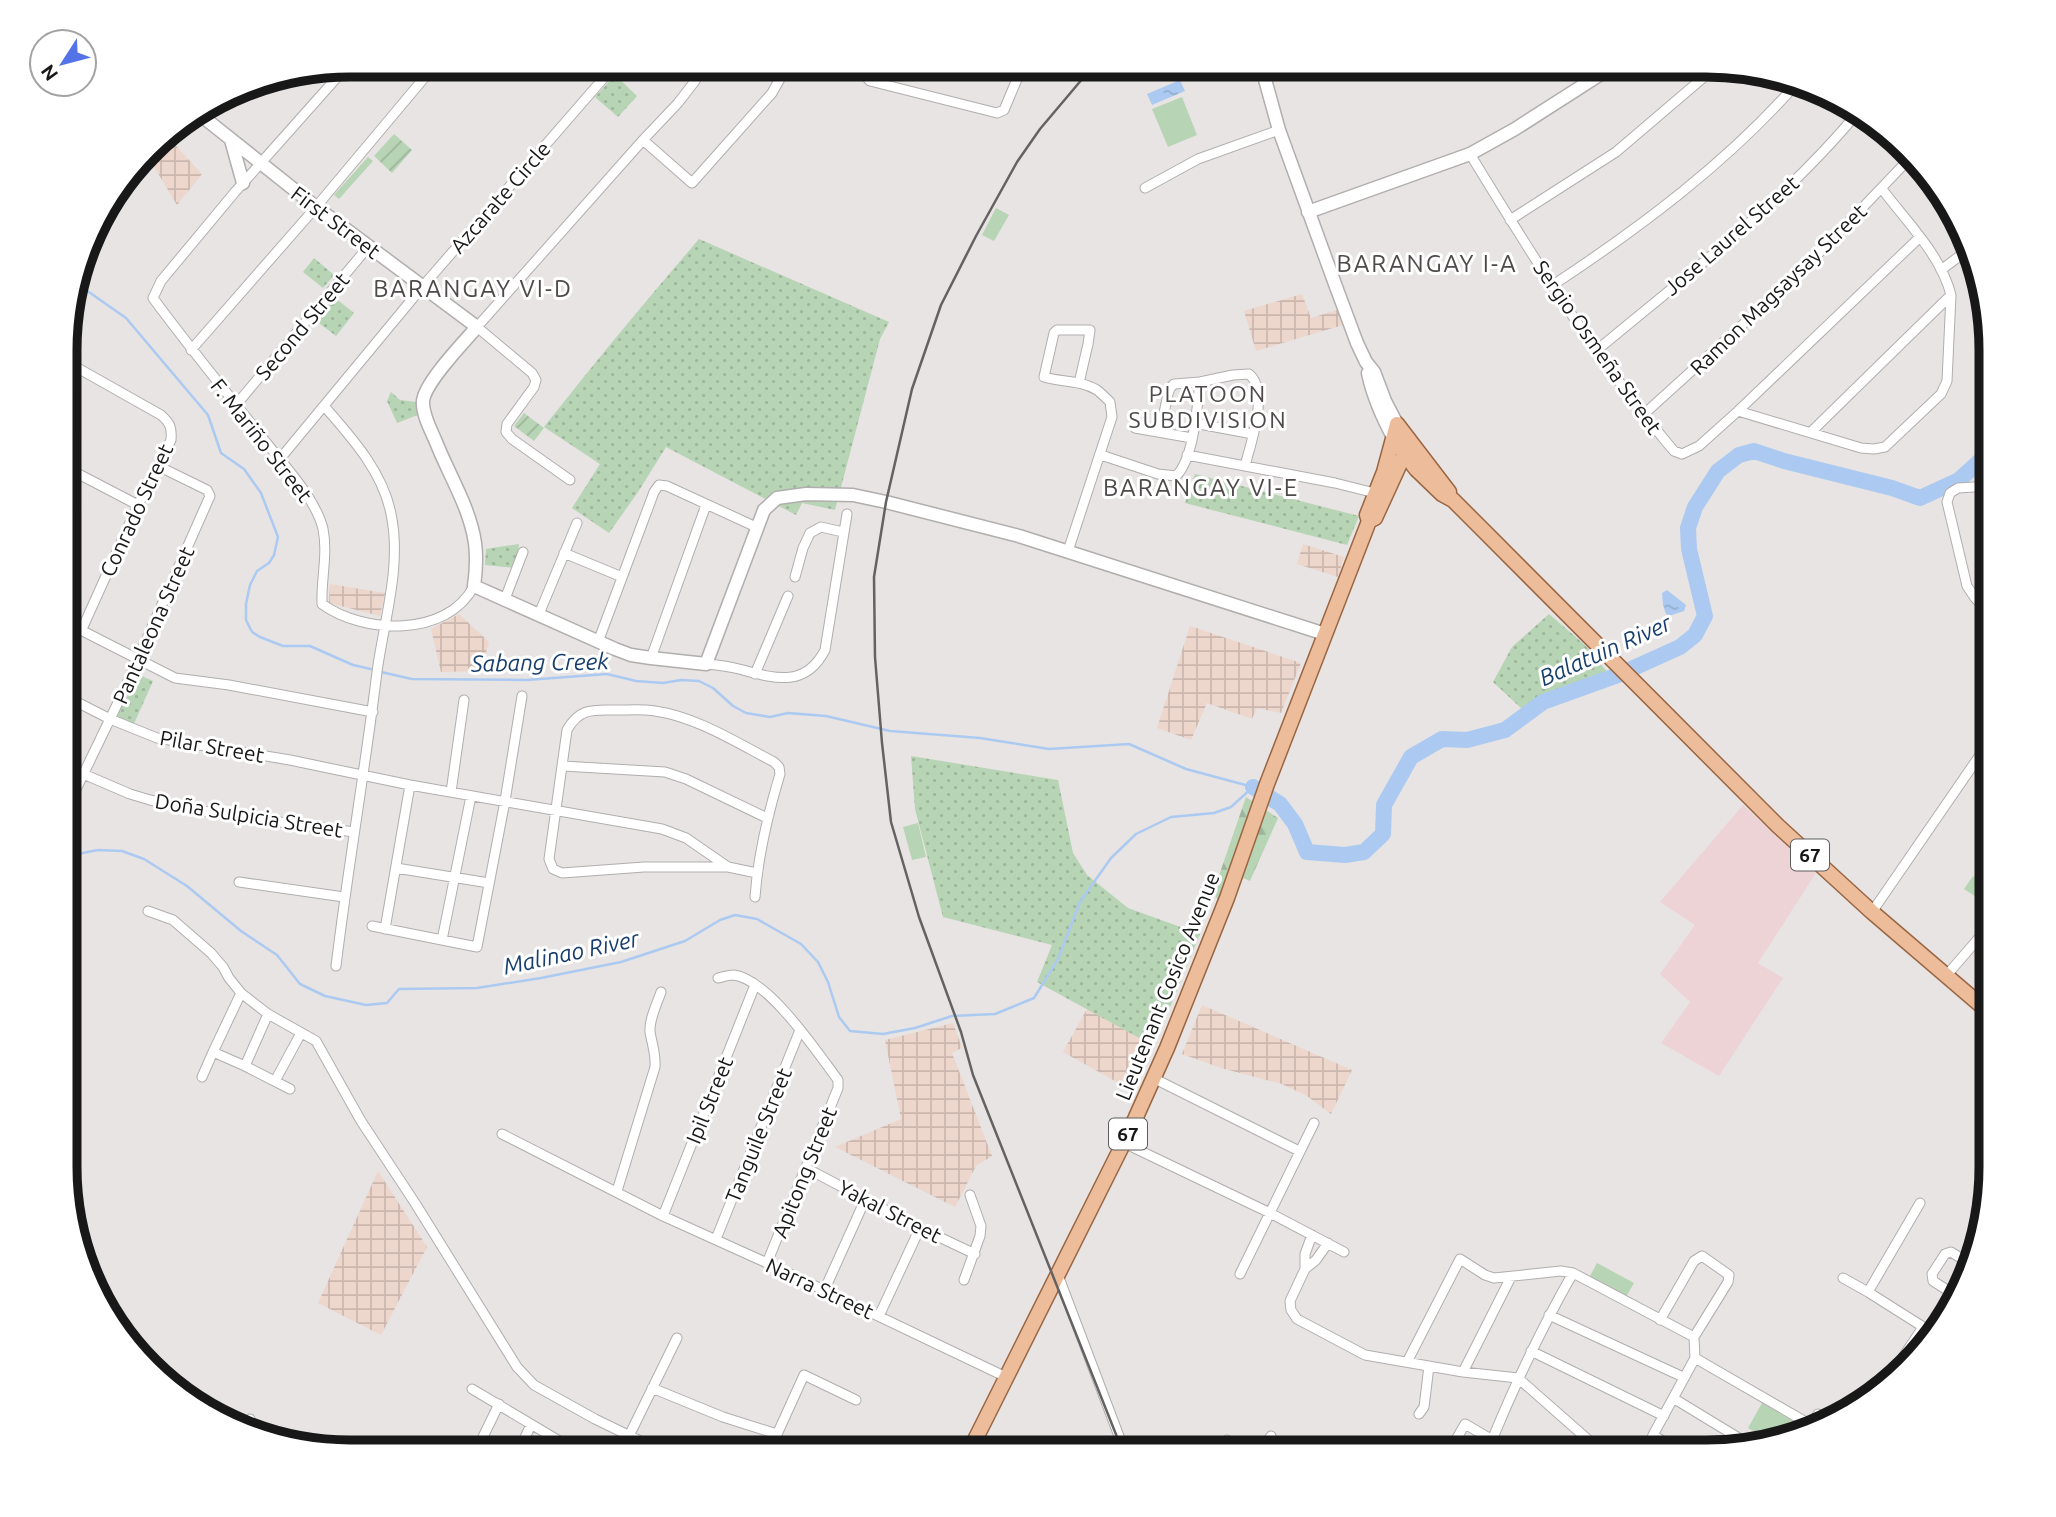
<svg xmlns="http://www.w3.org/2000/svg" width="2056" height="1517" font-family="Ubuntu,sans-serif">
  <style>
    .industrial { fill: url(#industrial-grid) }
    .medical { fill: #eed3d6 }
    .grass { fill: url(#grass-dots) }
    .forest { fill: url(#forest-firs) }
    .cemetery { fill: url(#cemetery-stones) }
    .garden { fill: url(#garden-furrows) }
    .pitch { fill: #b7d4b5 }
    .water { fill: url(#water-ripples) }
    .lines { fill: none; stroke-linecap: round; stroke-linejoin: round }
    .stream { stroke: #accaf1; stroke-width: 2.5 }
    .river { stroke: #accaf1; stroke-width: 16 }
    .street-casing { stroke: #b1aead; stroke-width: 11 }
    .secondary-casing { stroke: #b1aead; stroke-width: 15 }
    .primary-casing { stroke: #9a6642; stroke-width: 17 }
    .street { stroke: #fff; stroke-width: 9 }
    .secondary { stroke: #fff; stroke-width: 12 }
    .primary { stroke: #ecbc9b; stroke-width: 14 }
    .rail { stroke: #646262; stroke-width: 2.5 }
    .labels { text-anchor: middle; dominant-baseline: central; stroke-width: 6; stroke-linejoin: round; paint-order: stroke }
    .shield { fill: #fff; stroke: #5e5d5d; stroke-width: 2 }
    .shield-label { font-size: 19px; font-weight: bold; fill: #191818 }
    .street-label { font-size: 21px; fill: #191818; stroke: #fff }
    .neighbourhood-label { font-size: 23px; letter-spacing: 2px; fill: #4d4a49; stroke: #fff }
    .water-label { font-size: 23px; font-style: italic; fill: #173e6d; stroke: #fff }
    .quarter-label { font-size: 24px; letter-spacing: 2px; fill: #4d4a49; stroke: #fff }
    .rim { fill: none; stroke: #191818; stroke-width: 9 }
  </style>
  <defs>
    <pattern id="industrial-grid" width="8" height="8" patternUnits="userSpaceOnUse" patternTransform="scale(1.75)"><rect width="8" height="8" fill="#edd6cb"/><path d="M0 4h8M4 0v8" fill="none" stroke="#cbb7ae"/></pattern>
    <pattern id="grass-dots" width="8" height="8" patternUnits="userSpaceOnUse" patternTransform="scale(1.75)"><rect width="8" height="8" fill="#b7d4b5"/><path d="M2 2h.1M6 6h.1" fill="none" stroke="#9db59b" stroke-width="1.8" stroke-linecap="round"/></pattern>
    <pattern id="forest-firs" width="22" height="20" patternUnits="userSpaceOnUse" patternTransform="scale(1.75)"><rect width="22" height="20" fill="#b7d4b5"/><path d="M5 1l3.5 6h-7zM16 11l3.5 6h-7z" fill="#9db59b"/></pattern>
    <pattern id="cemetery-stones" width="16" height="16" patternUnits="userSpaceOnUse" patternTransform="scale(1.75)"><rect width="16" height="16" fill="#b7d4b5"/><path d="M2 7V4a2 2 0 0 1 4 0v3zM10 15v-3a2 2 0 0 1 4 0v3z" fill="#9db59b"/></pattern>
    <pattern id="garden-furrows" width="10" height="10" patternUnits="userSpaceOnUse" patternTransform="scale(1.75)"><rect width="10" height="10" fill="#b7d4b5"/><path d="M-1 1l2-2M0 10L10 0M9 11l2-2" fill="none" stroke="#9db59b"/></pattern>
    <pattern id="water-ripples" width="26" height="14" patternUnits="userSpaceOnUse" patternTransform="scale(1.75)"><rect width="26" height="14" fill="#accaf1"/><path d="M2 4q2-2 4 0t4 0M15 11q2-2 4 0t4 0" fill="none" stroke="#93adce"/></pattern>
  </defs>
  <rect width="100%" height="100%" fill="#e7e4e3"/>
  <path class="industrial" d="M165,134L202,174L177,205L147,155Z
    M1302,294L1311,318L1337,310L1343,325L1256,351L1244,311Z
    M1303,544L1344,557L1338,577L1297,564Z
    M330,584L385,593L380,616L329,603Z
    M459,614L489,642L481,671L441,672L431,629Z
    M1190,626L1301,663L1281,713L1257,708L1252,719L1207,703L1191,740L1157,728Z
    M1202,1005L1352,1070L1331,1114L1307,1096L1282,1084L1221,1068L1182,1054Z
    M1087,1009L1154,1046L1131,1090L1063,1052Z
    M953,1023L962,1048L952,1053L992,1156L976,1166L955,1207L835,1147L901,1119L885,1040Z
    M378,1171L427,1247L381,1335L318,1303Z"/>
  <path class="medical" d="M1743,805L1816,873L1758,963L1783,978L1719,1076L1661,1043L1690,1002L1660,974L1695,925L1660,902Z"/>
  <path class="grass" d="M615,75L637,96L618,117L595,97Z
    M699,239L889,322L880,339L835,510L802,503L796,515L666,447L638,492L609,533L572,508L600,464L544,427C594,363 646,301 699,239Z
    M314,258L334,275L323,288L303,272Z
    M334,297L354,313L336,336L315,320Z
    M391,392L400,400L416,402L420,414L397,423L387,401Z
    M1195,474L1359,516L1347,545L1185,503Z
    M519,544L516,568L485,565L486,549Z
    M1549,614L1585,645L1608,673L1523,710L1493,682L1512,647Z
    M137,674L153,681L133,726L116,718Z
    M911,756L1058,780L1073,853L1087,875L1128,908L1200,934L1154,1046L1037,982L1052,945L943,917L915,809Z"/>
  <path class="forest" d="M1246,797L1278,818L1250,881L1243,878L1228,913L1213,893Z"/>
  <path class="cemetery" d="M368,157L373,161L339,199L334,195Z"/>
  <path class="garden" d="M394,134L412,150L392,173L374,156Z
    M524,413L544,428L534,441L514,426Z"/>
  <path class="pitch" d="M1182,97L1197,135L1168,147L1152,109Z
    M996,208L1009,215L994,241L982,235Z
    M918,823L926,857L912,860L903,827Z
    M1973,876L1991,888V899L1987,904L1964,889Z
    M1597,1263L1634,1283L1626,1297L1589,1278Z
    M1762,1403L1804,1427L1802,1430L1766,1438L1748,1428Z"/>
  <path class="water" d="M1180,80L1185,91L1152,105L1147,94Z
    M1667,590L1686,605L1684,611L1669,616L1666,614L1663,605L1662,593Z"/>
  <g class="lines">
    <path class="stream" d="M76,283L126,318L208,415L221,453L244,469L261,493L278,537L274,555L269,563L257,571L250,585L246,604V620L252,632L260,637L283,646H310L353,665L375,670
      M381,672L412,679L527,680L607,674L636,681L663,683L681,680L699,681L713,688L733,706L746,713L770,717L788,713L826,716L890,731L980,738L1049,749L1129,744L1186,769L1253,787
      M67,856L98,850L122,851L144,859L187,886L241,931L277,955L300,984L325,996L366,1005L387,1003L399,989L477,988L541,978L621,962L685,941L720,920L735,915L757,919L801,944L818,962L828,982L839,1017L850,1031L883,1034L915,1028L952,1016L995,1014L1034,998L1058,959L1080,902L1111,858L1136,834L1171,817L1214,813L1231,807L1253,787"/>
    <path class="river" d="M1253,787L1280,804L1295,824L1307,852L1345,855L1364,852L1383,834L1384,805L1411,757L1442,739L1467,740L1505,730L1543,702L1618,675L1680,647L1695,635L1705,616L1689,549L1688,528L1695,507L1718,471L1739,455L1754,451L1784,461L1892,488L1920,498L1959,480L1991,451"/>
    <g class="street-casing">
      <path id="street" d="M348,65L235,192L161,281L153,298C189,347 227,393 265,441C284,465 316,499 323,529C328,554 321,579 322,604C363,634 447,638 474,586
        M414,65L427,76
        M864,65C862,72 865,76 870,81L997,113L1004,110L1023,65
        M643,140L692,183L772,93L781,77L784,65
        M1470,154C1531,254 1593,354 1668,444L1674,451L1682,454L1699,446L1738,411L1919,238
        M1145,188L1198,159L1279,130
        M1510,220L1616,152L1718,65
        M1941,270L1969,249
        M1553,285C1641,227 1728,162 1798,82
        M191,350L316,207L435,65
        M1596,351C1686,276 1784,202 1859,111
        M67,362L161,415C170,423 172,427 171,440L138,505L82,629
        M236,405L368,247
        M325,407C352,438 383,472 391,514C402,566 384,620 377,672C365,770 348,867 336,966
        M1738,411L1861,448L1874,449L1885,447L1941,394L1947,381L1951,295C1941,255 1906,221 1882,189
        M1643,415L1772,298L1823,249L1909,159
        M1194,423L1253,434
        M1135,428L1192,438
        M1160,432L1168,394L1170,388L1174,384L1200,382L1233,375L1249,374C1270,391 1250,445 1245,466
        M1811,432L1951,295
        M1101,455L1158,474L1176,476C1194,459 1197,407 1200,382
        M1187,455L1335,483L1375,493
        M279,460L423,286L615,65
        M67,468L138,505
        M570,480L512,439L506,432L507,424L534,387L536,380L532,373L477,327L643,140L678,103L695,81L700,69L699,65
        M1991,486L1958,488L1950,493L1947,502L1967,586L1975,598L1991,615
        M1068,551L1112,417L1110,402C1106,398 1101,393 1097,390C1081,380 1060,382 1044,377L1054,333L1057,330H1090L1088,344L1079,383
        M564,553L622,577
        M795,577L803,548L810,533L821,527L843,532
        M505,599L523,552
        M539,614L577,523
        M67,623L175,678L229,685L373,712
        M598,642L654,492L659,485L667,486L756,527
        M651,658L706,505
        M706,664C717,665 728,666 739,669C773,678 805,689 825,650L847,514
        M755,674L788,596
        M67,697L110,719L157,738L290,760L410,785L662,829L686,838L728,867L757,873
        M563,766L665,772L686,779L767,818
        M67,767L130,794L150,800L213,813L354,832
        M451,792L464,700
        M67,808L124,690L210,496L207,490L158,466
        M728,867H644L562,873L553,869L549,859L567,730C580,707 594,710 618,710C630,710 643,709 655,711C697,717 737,743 774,762L779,767L780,774C768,814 758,855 755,897
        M396,868L489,883
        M239,882L344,897
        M148,911L173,920L211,953L223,967L229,978L241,993L268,1014L316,1041L361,1121L415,1203L517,1367L534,1385L595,1419L663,1452
        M1872,912L1991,739
        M372,926L477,947L505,801L522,696
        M385,929L410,785
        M442,940L471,796
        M1946,976L1978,939L1991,928
        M718,978C722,977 729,975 734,975C769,980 817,1052 838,1080V1088L767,1263
        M213,1052L241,993
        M245,1066L290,1089
        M202,1077L213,1052L245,1066L268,1014
        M1153,1078L1299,1151
        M275,1081L301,1033
        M502,1134L663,1216L767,1263L1006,1377
        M1124,1143L1270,1213L1344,1252
        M806,1168L920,1228L975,1254
        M617,1191L655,1067C656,1054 652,1044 650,1032C649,1019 657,1004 661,992
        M663,1216L755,985
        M1312,1235L1305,1254V1269L1290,1301L1291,1310L1297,1319L1365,1355L1463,1372L1518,1378L1602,1452
        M716,1239L800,1030
        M1305,1269L1316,1260L1328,1243
        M1240,1274L1314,1123
        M1058,1275L1125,1452
        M1843,1278L1868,1292L1936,1335
        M964,1280L980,1236L981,1226L970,1195
        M824,1291L865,1200
        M1868,1292L1920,1203
        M1958,1297L1933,1281L1932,1274L1945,1254L1951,1252L1972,1265
        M1549,1315L1683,1377
        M879,1316L920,1228
        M1660,1320L1694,1261L1702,1256L1729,1275L1728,1282L1694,1337
        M1531,1351L1664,1416
        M1695,1358L1811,1425
        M1407,1362L1460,1259L1485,1275L1494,1278L1561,1271L1573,1273L1694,1337L1695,1358L1653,1435L1646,1452
        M1895,1369L1923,1327
        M1463,1372L1511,1277
        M652,1388L723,1417L777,1434
        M472,1389L578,1452
        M1673,1398L1747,1443
        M1419,1414L1424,1407L1429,1366
        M1809,1428L1818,1414
        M244,1431L250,1419
        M1653,1435L1680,1452
        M629,1436L677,1338
        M1492,1440C1516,1382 1542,1327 1573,1273
        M497,1452L481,1441L499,1404
        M518,1452L531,1425
        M769,1452L804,1375L856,1400
        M1218,1452L1227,1440
        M1260,1452L1271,1436
        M1449,1452L1465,1424L1513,1452"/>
    </g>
    <g class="secondary-casing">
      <path id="secondary" d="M1261,65L1279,130L1335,284L1357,343L1366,362L1374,372L1385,401L1397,424
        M198,113L316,207L477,327C464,342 425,382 423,401C422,414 431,430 436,442C449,475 470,508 475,543C477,558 476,572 474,586L615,649L631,655L651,658L706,664L764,510L777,498L806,494L853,495L886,502L1019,536L1325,634
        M231,140L243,183
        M1308,212L1470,154L1515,129L1615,65
        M1368,373C1373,397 1382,417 1394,439"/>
    </g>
    <g class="primary-casing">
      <path id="primary" d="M1397,424L1449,492
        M1394,439L1416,469L1442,494L1453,500L1485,532L1778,826L1872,912L1991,1014
        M1369,521L1375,518L1408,446
        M969,1452L1132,1126L1167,1048L1227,898L1267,784L1369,521L1367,515L1384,472L1397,424"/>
    </g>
    <use href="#street" class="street"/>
    <use href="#secondary" class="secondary"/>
    <use href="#primary" class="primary"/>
    <path class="rail" d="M1094,65L1040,129L1017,162L976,236L941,305L912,389L886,502L874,577L875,657L882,743L891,822L919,917L961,1032L973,1075L1123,1452"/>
  </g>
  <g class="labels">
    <g class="shield">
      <rect x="1791" y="839.5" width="38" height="31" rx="5"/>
      <rect x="1109" y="1118.5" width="38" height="31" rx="5"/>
    </g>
    <g class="shield-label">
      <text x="1810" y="855">67</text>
      <text x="1128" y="1134">67</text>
    </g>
    <g class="street-label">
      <text transform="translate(500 197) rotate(-49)">Azcarate Circle</text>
      <text transform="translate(336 222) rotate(37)">First Street</text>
      <text transform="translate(1731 235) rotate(-41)">Jose Laurel Street</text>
      <text transform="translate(1778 289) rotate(-44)">Ramon Magsaysay Street</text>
      <text transform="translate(302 326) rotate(-50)">Second Street</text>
      <text transform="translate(1598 347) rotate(55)">Sergio Osmeña Street</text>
      <text transform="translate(262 440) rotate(52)">F. Mariño Street</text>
      <text transform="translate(136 510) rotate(-65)">Conrado Street</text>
      <text transform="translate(153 625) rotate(-66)">Pantaleona Street</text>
      <text transform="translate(212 746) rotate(10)">Pilar Street</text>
      <text transform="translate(249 815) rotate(9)">Doña Sulpicia Street</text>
      <text transform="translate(1167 986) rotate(-68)">Lieutenant Cosico Avenue</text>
      <text transform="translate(709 1100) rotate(-68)">Ipil Street</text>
      <text transform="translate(758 1135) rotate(-68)">Tanguile Street</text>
      <text transform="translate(804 1172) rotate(-68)">Apitong Street</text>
      <text transform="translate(890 1211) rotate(27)">Yakal Street</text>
      <text transform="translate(820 1288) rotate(25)">Narra Street</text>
    </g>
    <g class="neighbourhood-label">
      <text x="1208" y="393">PLATOON<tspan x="1208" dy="26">SUBDIVISION</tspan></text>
    </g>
    <g class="water-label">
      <text transform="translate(1605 650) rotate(-24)">Balatuin River</text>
      <text transform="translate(540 662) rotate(-1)">Sabang Creek</text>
      <text transform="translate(571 952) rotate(-12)">Malinao River</text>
    </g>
    <g class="quarter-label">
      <text x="1427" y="263">BARANGAY I-A</text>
      <text x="473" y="288">BARANGAY VI-D</text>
      <text x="1201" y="487">BARANGAY VI-E</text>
    </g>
  </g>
  <path d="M0 0H2056V1517H0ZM350 77H1706A273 273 0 0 1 1979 350V1167A273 273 0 0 1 1706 1440H350A273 273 0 0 1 77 1167V350A273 273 0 0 1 350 77Z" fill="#fff" fill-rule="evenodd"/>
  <path class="rim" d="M350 77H1706A273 273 0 0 1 1979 350V1167A273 273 0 0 1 1706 1440H350A273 273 0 0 1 77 1167V350A273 273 0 0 1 350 77Z"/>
  <g transform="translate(63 63) rotate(234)"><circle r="33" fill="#ffffff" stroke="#a3a3a3" stroke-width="2"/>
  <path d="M0-5L12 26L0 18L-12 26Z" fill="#5473e8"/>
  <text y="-10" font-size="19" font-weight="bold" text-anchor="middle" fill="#191818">N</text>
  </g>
</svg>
